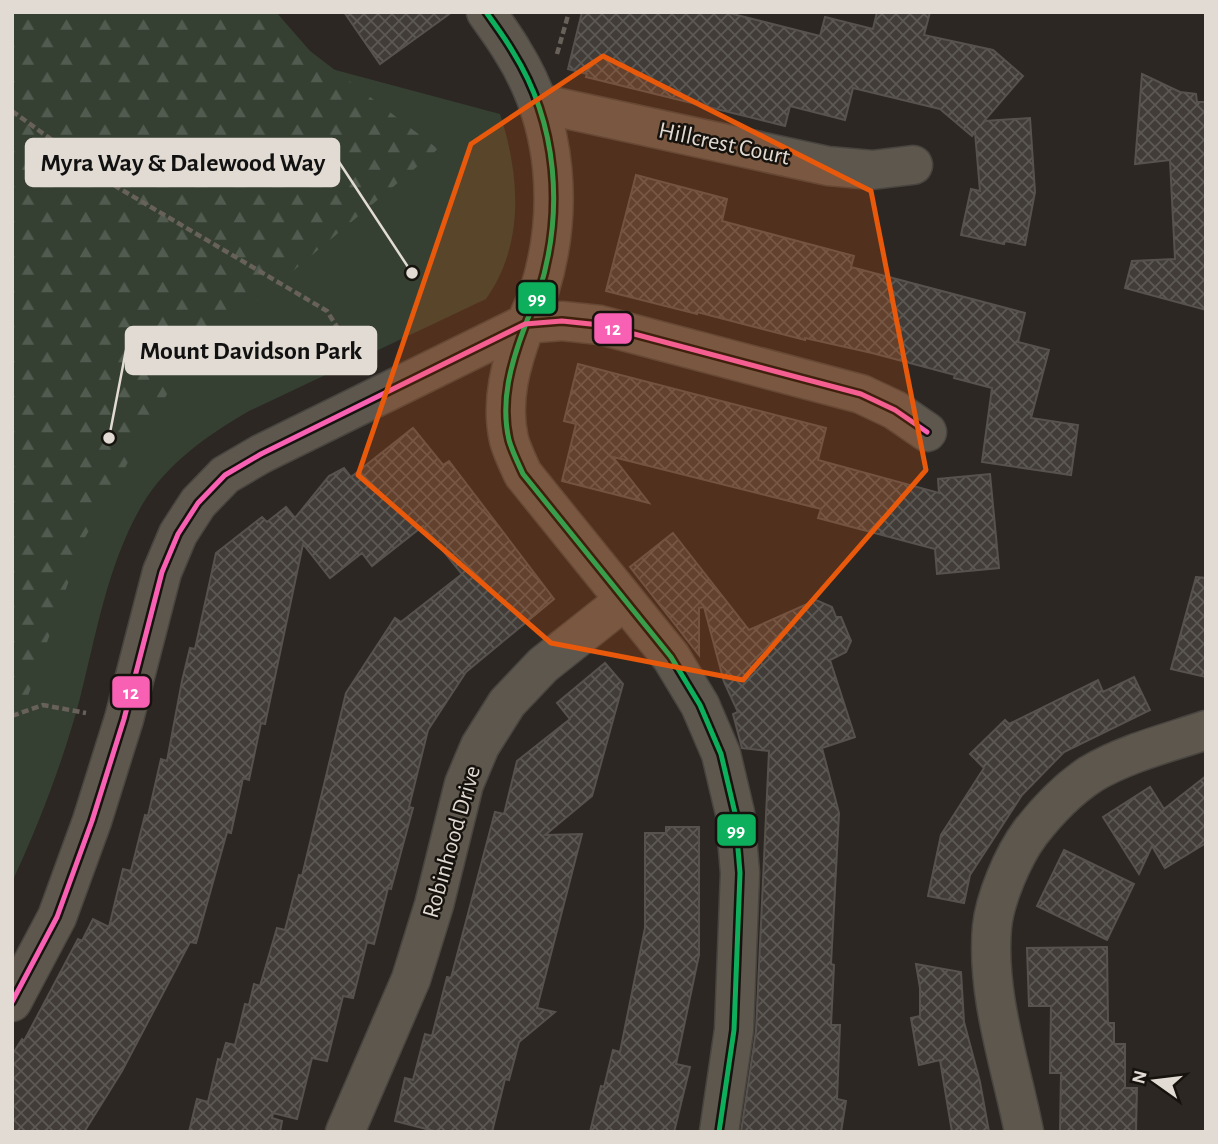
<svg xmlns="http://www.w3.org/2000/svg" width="1218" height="1144" font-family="'Alegreya Sans',sans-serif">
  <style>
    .green { fill: #354032 }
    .forest { fill: url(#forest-firs) }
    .building { fill: url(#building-cross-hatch); stroke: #58524f; stroke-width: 2 }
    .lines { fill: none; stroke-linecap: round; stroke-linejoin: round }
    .minor-casing { stroke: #48443f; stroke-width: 41 }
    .path { stroke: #67615a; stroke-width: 4.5; stroke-dasharray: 7 3.5; stroke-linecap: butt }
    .minor { stroke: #5e574e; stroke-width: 38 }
    .bus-1-casing { stroke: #16120d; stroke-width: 10 }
    .bus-2-casing { stroke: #16120d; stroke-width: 10 }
    .bus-1 { stroke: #0daf5c; stroke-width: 5 }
    .bus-2 { stroke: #f860b3; stroke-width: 5 }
    .marked { fill: #e8590c; fill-opacity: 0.2; stroke: #e8590c; stroke-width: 5; stroke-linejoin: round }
    .labels { text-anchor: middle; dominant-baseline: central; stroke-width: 5; stroke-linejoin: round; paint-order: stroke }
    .street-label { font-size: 24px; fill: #e1dbd3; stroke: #16120d }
    .leader { fill: none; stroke: #e1dbd3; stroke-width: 2.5 }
    .callout-dot { fill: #e1dbd3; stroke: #16120d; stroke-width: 2.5 }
    .callout { fill: #e1dbd3; stroke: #e1dbd3; stroke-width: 2.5 }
    .callout-label { font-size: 26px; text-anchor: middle; font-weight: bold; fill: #111 }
    .line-badge { stroke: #16120d; stroke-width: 2.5 }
    .badge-label { font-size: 19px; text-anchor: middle; font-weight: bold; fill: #fff }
  </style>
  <defs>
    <pattern id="forest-firs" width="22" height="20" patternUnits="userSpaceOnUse" patternTransform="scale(1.75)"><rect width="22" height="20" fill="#354032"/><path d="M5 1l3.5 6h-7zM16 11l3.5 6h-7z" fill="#525b4f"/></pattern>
    <pattern id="building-cross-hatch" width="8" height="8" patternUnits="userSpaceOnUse" patternTransform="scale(1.75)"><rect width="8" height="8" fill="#413c38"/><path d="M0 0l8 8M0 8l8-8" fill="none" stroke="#5c5854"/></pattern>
  </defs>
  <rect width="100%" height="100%" fill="#2c2722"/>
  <path class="green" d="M12,12H119L500,114C520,175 525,244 486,299L249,411C209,434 166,464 142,505C107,565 96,636 79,702C62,764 39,824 12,882Z"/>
  <path class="forest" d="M12,12H276L310,51L438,149L186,361L83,541L12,741Z"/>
  <path class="building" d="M344,12H452L380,64Z
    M582,12H725L820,36L825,17L873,29L877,12H930L924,35L993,50L1023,76L984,121L1030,118L1035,192L1025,245L1005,241L1004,244L961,235L971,189L980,191L975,132L972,136L940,109L853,88L845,120L790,106L785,126L586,77L587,74L568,69Z
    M1142,74L1180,92L1196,94L1197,102H1206V310L1125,288L1132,261L1175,259L1170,160L1135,164Z
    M636,175L727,199L722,221L854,256L851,267L1025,313L1018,342L1049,350L1031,418L1078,425L1071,475L982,462L992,388L954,378L955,375L872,353L805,338V340L697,312V314L606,291Z
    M578,364L826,428L818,460L939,493L938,479L990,474L999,568L937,574L935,549L818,518L821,509L613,457L649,503L562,481L576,424L564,421Z
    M413,428L443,465L449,461L554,599L466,672L428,730L409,807L413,808L391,889L388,888L374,944L367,942L353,998L343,996L327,1061L312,1058L297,1119L273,1113L272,1118L282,1121L280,1132H189L197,1099L208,1102L218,1059L221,1060L226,1043L235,1045L245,1004L249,1005L254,984L260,986L277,928L285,930L299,875L302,876L346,693L395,618L401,622L462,574L423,526L372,566L362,553L330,578L303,544L265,724L261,723L249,780L243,778L231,833L227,832L196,943L190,942L122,1071L84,1132H12V1055L22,1039L24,1041L78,939L82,941L93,919L109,927L123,869L131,871L145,815L148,816L161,759L167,761L182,681L190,648L195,649L216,553L262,517L267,522L286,507L295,518L329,476L344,468L351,477Z
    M673,533L749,630L816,600L832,607L836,617H841L851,641L846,652L830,660L855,737L822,748L839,813L831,964L834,965L831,1025H840L837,1099L846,1101L841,1132H741L756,1031L769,751L742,748L733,714L738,712L724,682L704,607L699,608V655L630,567Z
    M1196,577L1206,578V677L1171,669Z
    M605,663L623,684L592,796L545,835L582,834L537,1008L555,1012L519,1042L509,1080L505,1079L492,1132H438L395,1121L405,1078L413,1080L425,1034L432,1036L447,977L451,978L495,812L504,814L517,761L570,719L557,703Z
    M1134,677L1150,710L1064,752L1022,795L970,875L964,903L928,896L941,835L984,768L970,754L1005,720L1009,724L1098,680L1103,692Z
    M1206,776V843L1165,868L1152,846L1139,874L1103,817L1150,787L1164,809Z
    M666,827H699V955L676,1064L690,1067L674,1132H590L601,1086L604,1087L613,1050L620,1052L645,928V833H666Z
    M1064,850L1134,884L1107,940L1037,906Z
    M1107,947L1108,1023H1114V1044H1125V1088H1137L1136,1132H1060L1061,1073H1050L1051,1006H1029L1027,948Z
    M916,964L961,972L964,1022L980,1082L989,1132H952L940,1060L919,1065L911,1018L920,1016V988Z"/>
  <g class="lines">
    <g class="minor-casing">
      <path id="minor" d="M486,12C495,25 505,38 513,52C558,124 564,212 539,292C535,304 529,314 525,326C511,363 500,401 509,440C512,451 518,463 523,474L671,657L700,705L721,754L735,813L740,873L734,1030L719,1132
        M538,103L828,166L872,170L913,165
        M12,1002L57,917L92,821L124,719L162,572L178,534L198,503L225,475L261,454L525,324L562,321L600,325L861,394L895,410L927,432
        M345,1132L411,979L434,905L464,784L480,746L507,703L543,665L625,600
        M1024,1132C1011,1066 986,995 992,927C995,898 1013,856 1030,833C1047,811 1068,789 1091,774C1126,753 1168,743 1206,730"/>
    </g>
    <path class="path" d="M557,54L569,12
      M12,111L117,187L327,311L360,364
      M12,716L43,705L86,713"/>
    <use href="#minor" class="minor"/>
    <g class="bus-1-casing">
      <path id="bus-1" d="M486,12C495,25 505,38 513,52C558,124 564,212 539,292C535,304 529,314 525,326C511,363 500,401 509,440C512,451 518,463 523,474L671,657L700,705L721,754L735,813L740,873L734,1030L719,1132"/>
    </g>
    <g class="bus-2-casing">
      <path id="bus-2" d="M12,1002L57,917L92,821L124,719L162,572L178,534L198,503L225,475L261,454L525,324L562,321L600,325L861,394L895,410L927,432"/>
    </g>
    <use href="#bus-1" class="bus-1"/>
    <use href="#bus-2" class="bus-2"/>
  </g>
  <path class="marked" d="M603,56L871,191L926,470L743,680L551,643L358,475L471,144Z"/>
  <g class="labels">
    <g class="street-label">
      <text transform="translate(724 144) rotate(12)">Hillcrest Court</text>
      <text transform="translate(452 842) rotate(-74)">Robinhood Drive</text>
    </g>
  </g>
  <path class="leader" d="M412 273L339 162M109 438L126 350"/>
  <g class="callout-dot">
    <circle cx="412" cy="273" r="7"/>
    <circle cx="109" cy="438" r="7"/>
  </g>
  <g class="callout">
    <rect x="26" y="139" width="313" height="47" rx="7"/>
    <rect x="126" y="327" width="250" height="47" rx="7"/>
  </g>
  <g class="callout-label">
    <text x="183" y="171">Myra Way &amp; Dalewood Way</text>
    <text x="251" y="359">Mount Davidson Park</text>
  </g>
  <g class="line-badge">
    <rect x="517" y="281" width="40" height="34" rx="7" fill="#0daf5c"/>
    <rect x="593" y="312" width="40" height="33" rx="7" fill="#f860b3"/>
    <rect x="111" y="675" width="40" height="34" rx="7" fill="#f860b3"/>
    <rect x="716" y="813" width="41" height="34" rx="7" fill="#0daf5c"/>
  </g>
  <g class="badge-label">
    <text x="537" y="305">99</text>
    <text x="613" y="335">12</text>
    <text x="131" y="699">12</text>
    <text x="736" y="837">99</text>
  </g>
  <rect width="1218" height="1144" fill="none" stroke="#e1dbd3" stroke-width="28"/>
  <g transform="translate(1155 1081) rotate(284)" stroke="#16120d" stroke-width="5" paint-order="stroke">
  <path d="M0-5L12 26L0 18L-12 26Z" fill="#e1dbd3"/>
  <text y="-10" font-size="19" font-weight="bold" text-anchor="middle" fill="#e1dbd3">N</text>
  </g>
</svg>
